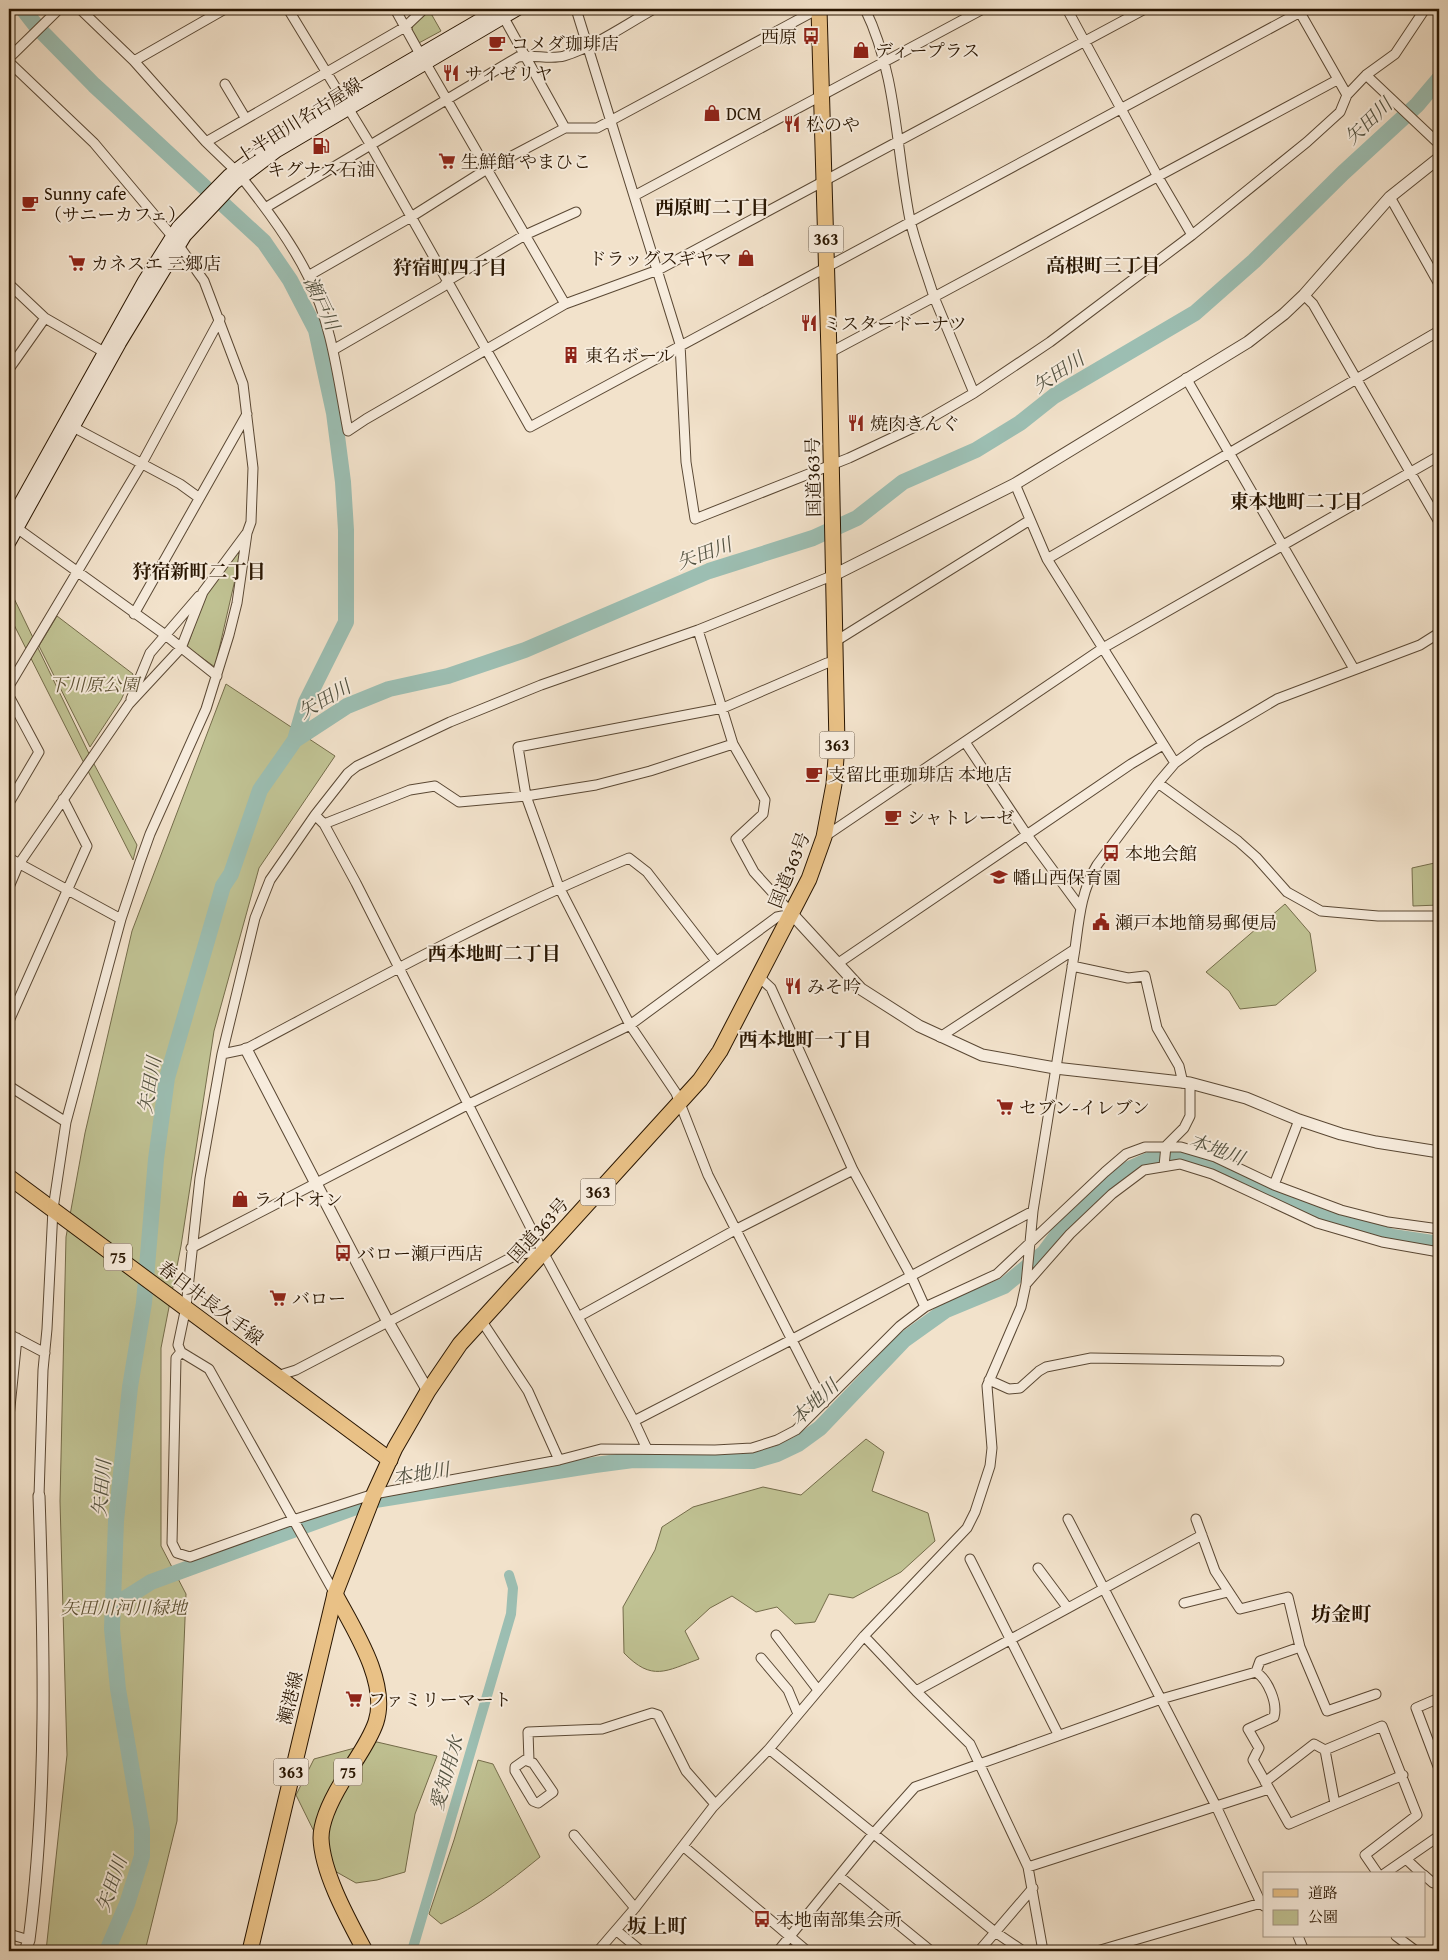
<svg xmlns="http://www.w3.org/2000/svg" width="1448" height="1960" font-family="'Gentium Book Plus','Noto Serif JP',serif">
  <style>
    .green { fill: #c0c293; stroke: #746c4a }
    .lines { fill: none; stroke-linecap: round; stroke-linejoin: round }
    .canal { stroke: #9cbeb2; stroke-width: 10 }
    .river { stroke: #9cbeb2; stroke-width: 16 }
    .minor-casing { stroke: #5a4834; stroke-width: 11 }
    .tertiary-casing { stroke: #5a4834; stroke-width: 13 }
    .secondary-casing { stroke: #281501; stroke-width: 14 }
    .primary-casing { stroke: #281501; stroke-width: 17 }
    .trunk-casing { stroke: #281501; stroke-width: 17 }
    .minor { stroke: #f7ecdd; stroke-width: 9 }
    .tertiary { stroke: #f7ecdd; stroke-width: 11 }
    .secondary { stroke: #f7ecdd; stroke-width: 12 }
    .primary { stroke: #e9c186; stroke-width: 15 }
    .trunk { stroke: #e9c186; stroke-width: 15 }
    .labels { text-anchor: middle; dominant-baseline: central; stroke-width: 4; stroke-linejoin: round; paint-order: stroke }
    .shield { fill: #f7ecdd; stroke: #665643; stroke-width: 1 }
    .shield-label { font-size: 16px; font-weight: bold; fill: #281501 }
    .poi-label { font-size: 18px; fill: #281501; stroke: #f7ecdd; text-anchor: start }
    .street-label { font-size: 18px; fill: #281501; stroke: #f7ecdd }
    .park-label { font-size: 18px; font-style: italic; fill: #5d5234; stroke: #f7ecdd }
    .water-label { font-size: 19px; font-style: italic; fill: #51503f; stroke: #f7ecdd }
    .neighbourhood-label { font-size: 19px; font-weight: bold; fill: #281501; stroke: #f7ecdd }
    .quarter-label { font-size: 20px; font-weight: bold; fill: #281501; stroke: #f7ecdd }
  </style>
  <rect width="100%" height="100%" fill="#f2e2cb"/>
  <filter id="stains"><feTurbulence type="fractalNoise" baseFrequency=".004" numOctaves="4"/><feColorMatrix values="0 0 0 0 .2 0 0 0 0 .09 0 0 0 0 .02 0 0 0 .5 -.17"/></filter>
  <radialGradient id="worn" r=".72"><stop offset=".6" stop-color="#630" stop-opacity="0"/><stop offset="1" stop-color="#630" stop-opacity=".3"/></radialGradient>
  <path class="green" d="M429,10L441,31L417,44L412,32L413,21Z
    M239,547L242,549L215,667L187,647L206,594Z
    M9,588L94,764L137,845L133,860L9,615Z
    M57,616L133,674L121,700L90,747L39,646Z
    M226,684L335,756L259,868L214,1031L181,1246L161,1348V1546L186,1594L177,1821L145,1951H46L67,1755L60,1501L66,1237L85,1133L132,931Z
    M1439,862V905L1413,906L1412,868Z
    M1285,904L1310,933L1316,971L1276,1005L1240,1009L1229,991L1206,972Z
    M866,1439L884,1452L872,1491L928,1513L935,1541L901,1572L853,1598L829,1594L815,1622L795,1624L777,1607L756,1612L732,1596L710,1608L685,1631L699,1659C666,1671 652,1682 624,1653L623,1607L655,1550L662,1527L693,1507L763,1487L801,1495Z
    M377,1742L437,1756L415,1814L405,1872L377,1880L356,1883L333,1870L296,1795L314,1759Z
    M478,1760L493,1764L540,1857C508,1883 478,1906 441,1924L429,1914L454,1840Z"/>
  <g class="lines">
    <path class="canal" d="M412,1951L511,1614L513,1588L509,1575"/>
    <path class="river" d="M23,9L37,27L94,85L264,242L290,280L316,330L334,413L343,482L346,530V622L306,702L295,740
      M113,1606L151,1582L375,1500L595,1465L633,1460L753,1461L777,1454L798,1444L820,1428L904,1340L946,1310L1004,1286L1044,1253L1064,1226L1097,1195L1129,1169L1149,1160L1172,1154L1221,1169L1322,1217L1393,1237L1439,1244
      M107,1951L127,1904L142,1856V1829L118,1689L112,1629L116,1521L130,1387L144,1303L156,1159L167,1078L223,886L231,874L260,790L295,740L347,706L389,689L448,676L525,650L709,571L813,538L857,518L903,482L976,450L1020,423L1054,396L1195,313L1254,261L1343,173L1417,105L1439,79"/>
    <g class="minor-casing">
      <path id="minor" d="M80,9L134,61L206,142L235,170
        M288,9L370,144L530,427L1306,9
        M395,9L420,54
        M576,9L680,344L686,462L695,519L849,458L917,426L974,393L1050,342L1192,235L1307,142L1340,112L1347,95L1366,75L1395,54L1425,9
        M865,9C897,74 896,150 910,220C916,246 926,271 934,297L1337,80
        M1067,9L1158,177L1192,235
        M1298,9L1347,95
        M504,18L565,128
        M9,58L59,9
        M134,61L225,9
        M9,62L94,143L172,236L204,281L243,384L253,468L251,522L247,533L237,603L229,635L206,709L150,834L140,862L121,919L66,1122L53,1209L47,1329L43,1370L39,1496
        M425,62L565,304
        M1366,75L1439,144
        M225,84L246,119
        M206,142L405,27L424,9
        M242,178C266,208 291,241 308,276C332,324 338,379 348,431L366,419L565,304L658,270L1145,9
        M634,196L983,9
        M1390,197L1439,284
        M265,208L518,57C533,54 550,60 564,56C596,46 625,25 654,9
        M308,276L411,217L487,169L565,128H597L818,9
        M9,284L45,318L104,352
        M1304,295L1313,304L1439,522
        M333,350L444,286L447,281L525,235L576,212
        M829,353L934,297L974,393
        M9,369L45,318
        M1186,378L1354,669
        M73,427L180,484L198,497
        M1015,484L1047,559L1175,763
        M14,526L164,634L217,676
        M1047,559L1439,331
        M834,575L698,630L541,685L450,722L357,766L348,773L315,815L270,880L255,918L222,1054L200,1178L186,1307L178,1345L181,1352L176,1358L172,1543L177,1553L190,1557L293,1520L374,1494L559,1460L601,1449L715,1450L752,1448L777,1440L796,1430L900,1326L925,1307L997,1274L1105,1172L1126,1154L1145,1147H1181L1215,1157L1274,1185L1341,1210L1388,1222L1439,1229
        M134,614L247,414
        M698,630L733,744L765,800L763,814L736,839L754,872L792,914
        M836,641L1030,520
        M9,686L141,465L220,319
        M9,696L39,752L9,803
        M131,699L150,653L199,596
        M965,742L1027,835L1080,907
        M1158,783L1238,841L1256,857L1287,892L1321,911L1378,916H1439
        M315,815L324,824L356,883L543,1252L634,1421L647,1449
        M324,824L410,790L435,786L459,802L526,796L596,785L650,771L733,744
        M824,837L1103,648L1439,456
        M9,858L121,919
        M9,874L19,864L129,704L181,648L203,592L246,534
        M9,887L17,868
        M837,964L1131,764L1163,745
        M1072,966L1128,978L1145,976L1157,1028L1179,1066L1183,1083
        M758,976L771,988L853,1170L911,1276L925,1307
        M9,1021L87,846L63,799
        M940,1037L1075,949
        M222,1054L246,1049C372,982 497,913 629,858L647,872L716,961
        M9,1086L66,1122
        M1164,1166L1166,1146L1184,1128L1190,1116V1083
        M1274,1185L1299,1120
        M191,1248L467,1105L630,1025L777,917L792,914
        M1026,1284L1070,1234L1112,1194L1144,1170L1180,1164L1212,1174L1317,1223L1382,1242L1439,1252
        M578,1317L735,1230L853,1170
        M481,1320L528,1391L559,1460
        M9,1334L45,1353
        M181,1352L209,1369L335,1594
        M277,1376L296,1370L518,1254L543,1252
        M989,1380L1009,1389L1020,1388L1039,1371L1046,1367L1091,1358L1279,1361
        M824,1403L708,1175L676,1093L630,1025L559,887L526,796L518,747L723,708L827,663L836,661
        M9,1417L17,1338
        M634,1421L791,1340L1033,1211
        M1068,1519L1216,1806L1261,1903L1264,1906
        M1196,1519L1215,1571L1240,1609L1288,1597L1300,1647L1260,1661L1256,1672
        M970,1559L1058,1734
        M1038,1568L1067,1607
        M1184,1603L1228,1592
        M776,1635L818,1690
        M864,1636L916,1691L970,1744L1028,1867L1043,1951
        M1300,1647L1327,1711L1376,1694
        M761,1658L788,1690L798,1714
        M916,1691L1202,1535
        M1439,1698L1416,1708L1439,1769
        M769,1749L995,1932L1023,1951
        M1325,1750L1382,1726L1417,1815L1365,1855L1378,1874
        M525,1760L533,1763L553,1792L538,1803L533,1801L515,1771V1767Z
        M529,1761L528,1732L602,1729L652,1713L658,1715L686,1771L715,1804
        M1265,1782L1314,1744L1325,1750L1335,1804
        M574,1835L635,1908
        M683,1846L807,1951
        M1406,1859L1422,1874
        M1028,1867L1269,1789
        M1384,1874L1439,1836
        M1424,1875L1433,1883
        M839,1876L931,1951
        M617,1931L641,1951
        M9,1934L29,1940
        M1298,1936L1304,1951
        M1396,1936L1416,1951
        M598,1951L635,1908L713,1807L769,1749L864,1636L967,1528L975,1512L990,1466L992,1448L987,1386L1021,1307L1026,1284L1033,1211L1075,949C1079,919 1081,891 1097,865L1158,783L1175,763L1201,744L1277,699L1420,645L1439,633
        M778,1951L873,1834L915,1787L1161,1699L1256,1672C1268,1680 1278,1703 1274,1717L1248,1729L1259,1748L1253,1760L1289,1824L1403,1775
        M979,1951L1033,1888
        M1097,1951L1261,1903"/>
    </g>
    <g class="tertiary-casing">
      <path id="tertiary" d="M834,575L1015,484L1248,342L1284,314L1304,295L1390,197L1439,158
        M792,914L861,989L919,1026L982,1055L1055,1068L1190,1083L1246,1098L1299,1120L1341,1134L1376,1142L1439,1152
        M246,1049L388,1322L428,1391
        M25,1951L29,1940C48,1793 44,1644 39,1496"/>
    </g>
    <g class="secondary-casing">
      <path id="secondary" d="M9,523L144,281L178,227L229,175L285,133L498,9
        M9,543L120,343L185,236L235,183L277,151L518,9"/>
    </g>
    <g class="primary-casing">
      <path id="primary" d="M9,1177L390,1460
        M335,1594C353,1628 389,1682 376,1722C369,1743 353,1763 342,1782C333,1797 321,1820 321,1838C322,1873 349,1921 365,1951"/>
    </g>
    <g class="trunk-casing">
      <path id="trunk" d="M250,1951L335,1594L374,1494L395,1448L428,1391L460,1344L700,1080L720,1051L809,879L824,837L834,784L837,745L829,353L819,9"/>
    </g>
    <use href="#minor" class="minor"/>
    <use href="#tertiary" class="tertiary"/>
    <use href="#secondary" class="secondary"/>
    <use href="#primary" class="primary"/>
    <use href="#trunk" class="trunk"/>
  </g>
  <defs>
    <g id="bus-bare" transform="scale(1.35)"><path d="M-5-6H5V4H4V6H2V4H-2V6H-4V4H-5ZM-3.5-4V0h7V-4ZM-3.5 1.2v1.5H-2V1.2ZM2 1.2v1.5H3.5V1.2Z" fill="#8f2418" stroke="#f7ecdd" stroke-width="2.5" paint-order="stroke"/></g>
    <g id="cafe-bare" transform="scale(1.35)"><path d="M-5.5-4.5H6V0H3Q3 3.5 0 3.5H-2.5Q-5.5 3.5-5.5 0ZM3-3.2v2h1.7v-2ZM-6 4.5H4V6H-6Z" fill="#8f2418" stroke="#f7ecdd" stroke-width="2.5" paint-order="stroke"/></g>
    <g id="shop-bare" transform="scale(1.35)"><path d="M-5-2.5h2.3a2.7 3.5 0 0 1 5.4 0H5L5.5 6h-11ZM-1.5-2.5h3a1.5 2.3 0 0 0-3 0Z" fill="#8f2418" stroke="#f7ecdd" stroke-width="2.5" paint-order="stroke"/></g>
    <g id="restaurant-bare" transform="scale(1.35)"><path d="M-5-6h1v4h1v-4h1v4h1v-4h1v5L-1.5 .5V6h-2V.5L-5-1ZM5-6V6H3V1.5H1.5Q1.5-4 5-6Z" fill="#8f2418" stroke="#f7ecdd" stroke-width="2.5" paint-order="stroke"/></g>
    <g id="fuel-bare" transform="scale(1.35)"><path d="M-5.5-6h7V0h2V4h1.3V-2.5L3-4.5l.8-.8L6-3V5H2.5V1h-1V6h-7ZM-4.2-4.7v3.2H.2V-4.7Z" fill="#8f2418" stroke="#f7ecdd" stroke-width="2.5" paint-order="stroke"/></g>
    <g id="supermarket-bare" transform="scale(1.35)"><path d="M-6-5.5h2.5l.6 2H6L4.5 2H-2.5L-4.4-4H-6ZM-1.5 3.2a1.3 1.3 0 1 0 .1 0ZM3 3.2a1.3 1.3 0 1 0 .1 0Z" fill="#8f2418" stroke="#f7ecdd" stroke-width="2.5" paint-order="stroke"/></g>
    <g id="building-bare" transform="scale(1.35)"><path d="M-4-6H4V6H1V3H-1V6H-4ZM-2.5-4.3h1.7v1.8h-1.7ZM.8-4.3h1.7v1.8H.8ZM-2.5-1h1.7V.8h-1.7ZM.8-1h1.7V.8H.8Z" fill="#8f2418" stroke="#f7ecdd" stroke-width="2.5" paint-order="stroke"/></g>
    <g id="school-bare" transform="scale(1.35)"><path d="M0-5L7-2L0 1L-7-2ZM-4 1L0 2.5L4 1V4Q0 6-4 4Z" fill="#8f2418" stroke="#f7ecdd" stroke-width="2.5" paint-order="stroke"/></g>
    <g id="civic-bare" transform="scale(1.35)"><path d="M-.6-6.5H3V-4.5H.6V-3L4-1V1h2V6H-6V1h2V-1L-.6-3ZM-1.2 2.5V6h2.4V2.5Z" fill="#8f2418" stroke="#f7ecdd" stroke-width="2.5" paint-order="stroke"/></g>
  </defs>
  <g fill-rule="evenodd">
    <use href="#bus-bare" x="811" y="36"/>
    <use href="#cafe-bare" x="497" y="43"/>
    <use href="#shop-bare" x="861" y="50"/>
    <use href="#restaurant-bare" x="451" y="73"/>
    <use href="#shop-bare" x="712" y="113"/>
    <use href="#restaurant-bare" x="792" y="124"/>
    <use href="#fuel-bare" x="321" y="146"/>
    <use href="#supermarket-bare" x="447" y="161"/>
    <use href="#cafe-bare" x="30" y="203"/>
    <use href="#shop-bare" x="746" y="258"/>
    <use href="#supermarket-bare" x="77" y="263"/>
    <use href="#restaurant-bare" x="809" y="323"/>
    <use href="#building-bare" x="571" y="355"/>
    <use href="#restaurant-bare" x="856" y="423"/>
    <use href="#cafe-bare" x="814" y="774"/>
    <use href="#cafe-bare" x="893" y="817"/>
    <use href="#bus-bare" x="1111" y="853"/>
    <use href="#school-bare" x="999" y="877"/>
    <use href="#civic-bare" x="1101" y="922"/>
    <use href="#restaurant-bare" x="793" y="986"/>
    <use href="#supermarket-bare" x="1005" y="1107"/>
    <use href="#shop-bare" x="240" y="1199"/>
    <use href="#bus-bare" x="343" y="1253"/>
    <use href="#supermarket-bare" x="278" y="1298"/>
    <use href="#supermarket-bare" x="354" y="1699"/>
    <use href="#bus-bare" x="762" y="1919"/>
  </g>
  <g class="labels">
    <g class="shield">
      <rect x="808.5" y="225.5" width="35" height="27" rx="4"/>
      <rect x="819.5" y="731.5" width="35" height="27" rx="4"/>
      <rect x="580.5" y="1178.5" width="35" height="27" rx="4"/>
      <rect x="104" y="1243.5" width="28" height="27" rx="4"/>
      <rect x="273.5" y="1758.5" width="35" height="27" rx="4"/>
      <rect x="334" y="1758.5" width="28" height="27" rx="4"/>
    </g>
    <g class="shield-label">
      <text x="826" y="239">363</text>
      <text x="837" y="745">363</text>
      <text x="598" y="1192">363</text>
      <text x="118" y="1257">75</text>
      <text x="291" y="1772">363</text>
      <text x="348" y="1772">75</text>
    </g>
    <g class="poi-label">
      <text x="797" y="36" text-anchor="end">西原</text>
      <text x="511" y="43">コメダ珈琲店</text>
      <text x="875" y="50">ディープラス</text>
      <text x="465" y="73">サイゼリヤ</text>
      <text x="726" y="113">DCM</text>
      <text x="806" y="124">松のや</text>
      <text x="461" y="161">生鮮館 やまひこ</text>
      <text x="321" y="169" text-anchor="middle">キグナス石油</text>
      <text x="44" y="193">Sunny cafe<tspan x="44" dy="21">（サニーカフェ）</tspan></text>
      <text x="732" y="258" text-anchor="end">ドラッグスギヤマ</text>
      <text x="91" y="263">カネスエ 三郷店</text>
      <text x="823" y="323">ミスタードーナツ</text>
      <text x="585" y="355">東名ボール</text>
      <text x="870" y="423">焼肉きんぐ</text>
      <text x="828" y="774">支留比亜珈琲店 本地店</text>
      <text x="907" y="817">シャトレーゼ</text>
      <text x="1125" y="853">本地会館</text>
      <text x="1013" y="877">幡山西保育園</text>
      <text x="1115" y="922">瀬戸本地簡易郵便局</text>
      <text x="807" y="986">みそ吟</text>
      <text x="1019" y="1107">セブン-イレブン</text>
      <text x="254" y="1199">ライトオン</text>
      <text x="357" y="1253">バロー瀬戸西店</text>
      <text x="292" y="1298">バロー</text>
      <text x="368" y="1699">ファミリーマート</text>
      <text x="776" y="1919">本地南部集会所</text>
    </g>
    <g class="street-label">
      <text transform="translate(299 120) rotate(-32)">上半田川名古屋線</text>
      <text transform="translate(813 477) rotate(-91)">国道363号</text>
      <text transform="translate(789 870) rotate(-68)">国道363号</text>
      <text transform="translate(538 1230) rotate(-48)">国道363号</text>
      <text transform="translate(211 1303) rotate(37)">春日井長久手線</text>
      <text transform="translate(290 1698) rotate(-76)">瀬港線</text>
    </g>
    <g class="park-label">
      <text x="94" y="684">下川原公園</text>
      <text x="124" y="1607">矢田川河川緑地</text>
    </g>
    <g class="water-label">
      <text transform="translate(1368 121) rotate(-44)">矢田川</text>
      <text transform="translate(322 303) rotate(65)">瀬戸川</text>
      <text transform="translate(1058 372) rotate(-33)">矢田川</text>
      <text transform="translate(704 553) rotate(-20)">矢田川</text>
      <text transform="translate(324 699) rotate(-30)">矢田川</text>
      <text transform="translate(149 1085) rotate(-80)">矢田川</text>
      <text transform="translate(1217 1149) rotate(20)">本地川</text>
      <text transform="translate(814 1402) rotate(-43)">本地川</text>
      <text transform="translate(421 1473) rotate(-9)">本地川</text>
      <text transform="translate(101 1488) rotate(-85)">矢田川</text>
      <text transform="translate(446 1773) rotate(-74)">愛知用水</text>
      <text transform="translate(111 1884) rotate(-71)">矢田川</text>
    </g>
    <g class="neighbourhood-label">
      <text x="712" y="207">西原町二丁目</text>
      <text x="1103" y="265">高根町三丁目</text>
      <text x="450" y="267">狩宿町四丁目</text>
      <text x="1296" y="501">東本地町二丁目</text>
      <text x="199" y="571">狩宿新町二丁目</text>
      <text x="494" y="953">西本地町二丁目</text>
      <text x="805" y="1039">西本地町一丁目</text>
    </g>
    <g class="quarter-label">
      <text x="1341" y="1613">坊金町</text>
      <text x="657" y="1925">坂上町</text>
    </g>
  </g>
  <rect width="1448" height="1960" fill="none" stroke="#f2e2cb" stroke-width="30"/>
  <rect x="10" y="10" width="1428" height="1940" fill="none" stroke="#281501" stroke-width="2.5"/>
  <rect x="15" y="15" width="1418" height="1930" fill="none" stroke="#281501"/>
  <rect x="1263" y="1872" width="162" height="65" fill="#f7ecdd" stroke="#a49685"/>
  <rect x="1273" y="1889" width="25" height="8" fill="#e9c186" stroke="#a49685"/>
  <text x="1308" y="1898" font-size="15" fill="#281501">道路</text>
  <rect x="1273" y="1910" width="25" height="15" fill="#c0c293" stroke="#a49685"/>
  <text x="1308" y="1922" font-size="15" fill="#281501">公園</text>
  <rect width="100%" height="100%" filter="url(#stains)"/>
  <rect width="100%" height="100%" fill="url(#worn)"/>
</svg>
